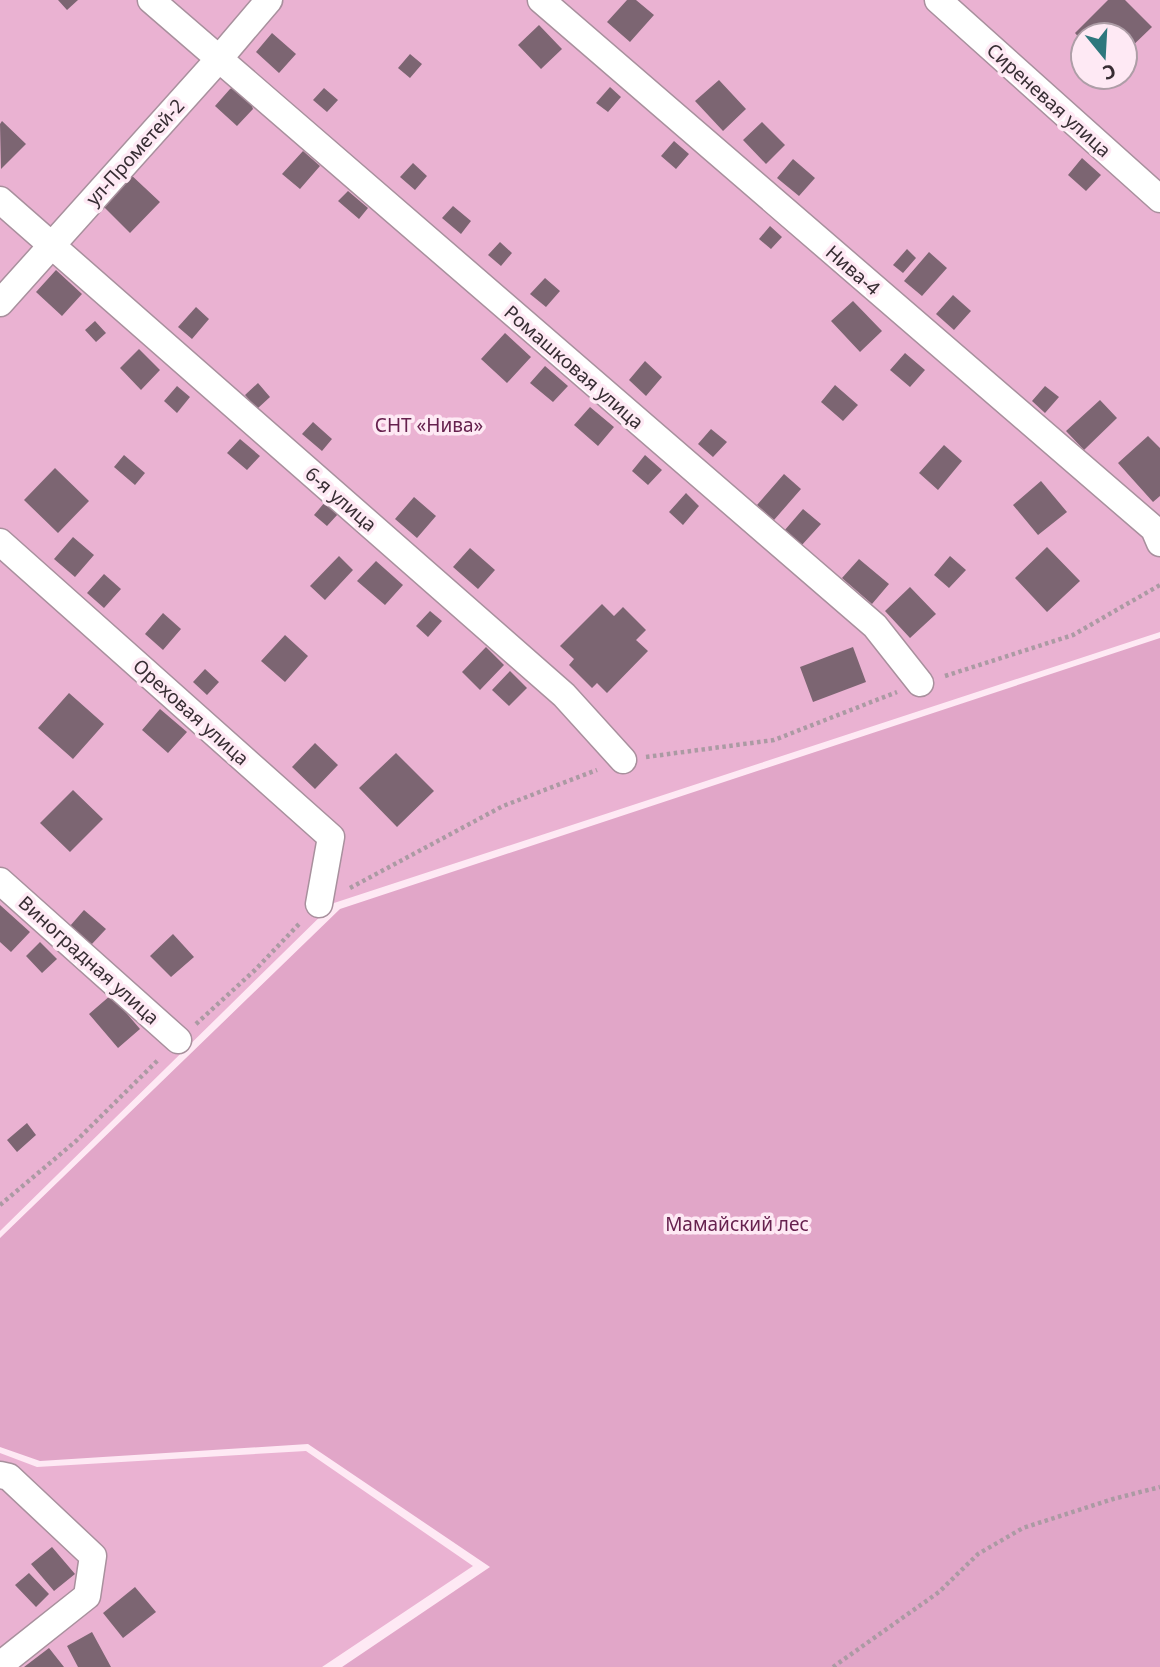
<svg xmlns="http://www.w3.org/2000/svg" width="1160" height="1667" font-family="'Noto Sans',sans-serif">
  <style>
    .green { fill: #eab2d2; fill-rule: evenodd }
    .forest { fill: #e1a6c8 }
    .building { fill: #7c6572 }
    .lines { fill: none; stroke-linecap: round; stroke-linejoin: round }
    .street-casing { stroke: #a8909d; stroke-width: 29 }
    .path { stroke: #ab9aa3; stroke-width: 4.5; stroke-dasharray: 3.5 3.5; stroke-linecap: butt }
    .street { stroke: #fff; stroke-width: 26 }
    .labels { text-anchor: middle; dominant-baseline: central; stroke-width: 7; stroke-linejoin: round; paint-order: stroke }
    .street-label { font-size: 19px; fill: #372d33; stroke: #fee9f4 }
    .park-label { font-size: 19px; fill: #66214e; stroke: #fee9f4 }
  </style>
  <rect width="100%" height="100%" fill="#fee9f4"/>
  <path class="green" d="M0,0H1160V632L334,903L0,1231ZM1083,35H1125V77H1083Z
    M306,1451L473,1566L322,1667H0V1453L37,1467Z"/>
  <path class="forest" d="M1160,638V1667H342L490,1567L308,1444L40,1461L0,1447V1238L340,909Z"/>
  <path class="building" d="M58,0H78L67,10Z
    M627,0H636L654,15L630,42L607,22Z
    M1108,0H1125L1152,27L1125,53V35H1083V42L1075,33Z
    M539,25L562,49L541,69L518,45Z
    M272,33L296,54L279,73L256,52Z
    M410,54L422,64L410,78L398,68Z
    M243,80L253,109L237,126L215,106L230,89Z
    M719,80L746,109L723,131L695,101Z
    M610,87L621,97L608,112L596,103Z
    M324,88L338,100L327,112L313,100Z
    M2,121L26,144L1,169L0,124Z
    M762,122L785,145L766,164L743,140Z
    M674,141L689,154L676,169L661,156Z
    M303,151L320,166L300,189L282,174Z
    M1082,158L1101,175L1086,191L1068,175Z
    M793,159L815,178L799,196L777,178Z
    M413,163L427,176L415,190L400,177Z
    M129,173L160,202L130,233L100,203Z
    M348,191L368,208L359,219L338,201Z
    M453,206L471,221L461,234L442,218Z
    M770,226L782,237L771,249L759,239Z
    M500,242L512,253L501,266L488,255Z
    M907,249L916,258L903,273L893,265Z
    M929,252L947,268L922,296L904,281Z
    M56,270L82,294L62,316L36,292Z
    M545,278L560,291L546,307L530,294Z
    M953,295L971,311L954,330L936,314Z
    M853,301L882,331L860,352L831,321Z
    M196,307L209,319L192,339L178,327Z
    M95,321L106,333L96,342L85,330Z
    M505,333L531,357L507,383L481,359Z
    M139,349L160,370L141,390L120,368Z
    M905,353L925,370L910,387L890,370Z
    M645,361L662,377L646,396L629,380Z
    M545,366L568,386L553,402L530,383Z
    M258,383L270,397L257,409L245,395Z
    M835,385L858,405L843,421L821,402Z
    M177,386L190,397L177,413L164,401Z
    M1045,386L1059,397L1045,413L1032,401Z
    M1100,400L1117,418L1084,450L1066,431Z
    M590,407L614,427L598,446L574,425Z
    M313,422L332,439L322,451L302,434Z
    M711,429L727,442L713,457L698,444Z
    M1148,436L1160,448V496L1153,502L1118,463Z
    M240,439L260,456L247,470L227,453Z
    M944,445L962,461L938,490L919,473Z
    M124,455L145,473L135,485L114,467Z
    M645,455L662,470L648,485L632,471Z
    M55,468L89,501L58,533L24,500Z
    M784,474L801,489L774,520L757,505Z
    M1041,481L1067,512L1038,535L1013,505Z
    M686,493L699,506L683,525L669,512Z
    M414,497L436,516L417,538L395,519Z
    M325,502L338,514L327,526L314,515Z
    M803,509L821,524L801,546L784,531Z
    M73,537L94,555L75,577L54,559Z
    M1047,547L1080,581L1047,612L1015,578Z
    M470,548L495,570L478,589L453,567Z
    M339,556L353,570L325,600L310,586Z
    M950,556L966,570L949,588L934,575Z
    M859,559L889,584L872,604L842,578Z
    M376,561L403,585L385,605L357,581Z
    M104,574L121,589L104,608L87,593Z
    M910,587L936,614L910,638L885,611Z
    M602,604L614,616L623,607L646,630L636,640L648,651L607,693L597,683L592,688L569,665L574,659L560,646Z
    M430,611L442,621L428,637L416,626Z
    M163,613L181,629L163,650L145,634Z
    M285,635L308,656L285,682L261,661Z
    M486,647L504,665L480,690L462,672Z
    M853,647L866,682L813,702L800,667Z
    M205,669L219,682L207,695L193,682Z
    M510,671L527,688L509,706L492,690Z
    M69,693L104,724L73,759L38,728Z
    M160,709L187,732L168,753L142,730Z
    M315,743L338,765L315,789L292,767Z
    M396,753L434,791L397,827L359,788Z
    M73,790L103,819L70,852L40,823Z
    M0,905L30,932L11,952L0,942Z
    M84,910L106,929L91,945L70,926Z
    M173,934L194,957L171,977L150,956Z
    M40,942L57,959L42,973L26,956Z
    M111,995L140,1029L118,1048L89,1014Z
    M27,1123L36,1135L17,1152L7,1140Z
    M52,1547L75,1574L54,1591L31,1564Z
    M29,1573L49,1594L36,1607L15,1585Z
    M135,1587L156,1612L123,1638L103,1613Z
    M92,1632L111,1667H78L67,1646Z
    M49,1648L64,1667H24Z"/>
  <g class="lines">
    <g class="street-casing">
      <path id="street" d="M151,0L875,626L920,683
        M541,0L1154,529L1160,543
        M938,0L1160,199
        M0,200L564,695L623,760
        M0,303L218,60L269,0
        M0,542L331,837L319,904
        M0,881L178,1040
        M0,1475L9,1477L93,1556L87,1596L0,1665"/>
    </g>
    <path class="path" d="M945,676L1073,635L1160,585
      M646,757L774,740L897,692
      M350,888L503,806L597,770
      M196,1024L255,970L300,923
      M0,1205L76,1141L159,1059
      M833,1667L939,1592L978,1554L1023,1528L1113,1499L1160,1487"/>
    <use href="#street" class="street"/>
  </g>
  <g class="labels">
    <g class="street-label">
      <text transform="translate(1049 100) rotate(42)">Сиреневая улица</text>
      <text transform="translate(135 152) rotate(-48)">ул-Прометей-2</text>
      <text transform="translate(853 270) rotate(41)">Нива-4</text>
      <text transform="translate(574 367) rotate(41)">Ромашковая улица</text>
      <text transform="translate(341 499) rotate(41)">6-я улица</text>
      <text transform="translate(191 712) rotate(42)">Ореховая улица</text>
      <text transform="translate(89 960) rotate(42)">Виноградная улица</text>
    </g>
    <g class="park-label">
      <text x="429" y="425">СНТ «Нива»</text>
      <text x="737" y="1224">Мамайский лес</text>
    </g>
  </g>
  <g transform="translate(1104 56) rotate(162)"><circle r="33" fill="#fee9f4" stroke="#ae9ea7" stroke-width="2"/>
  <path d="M0-5L12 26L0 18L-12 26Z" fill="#2d777d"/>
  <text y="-10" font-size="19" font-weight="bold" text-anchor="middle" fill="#372d33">С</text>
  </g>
</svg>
